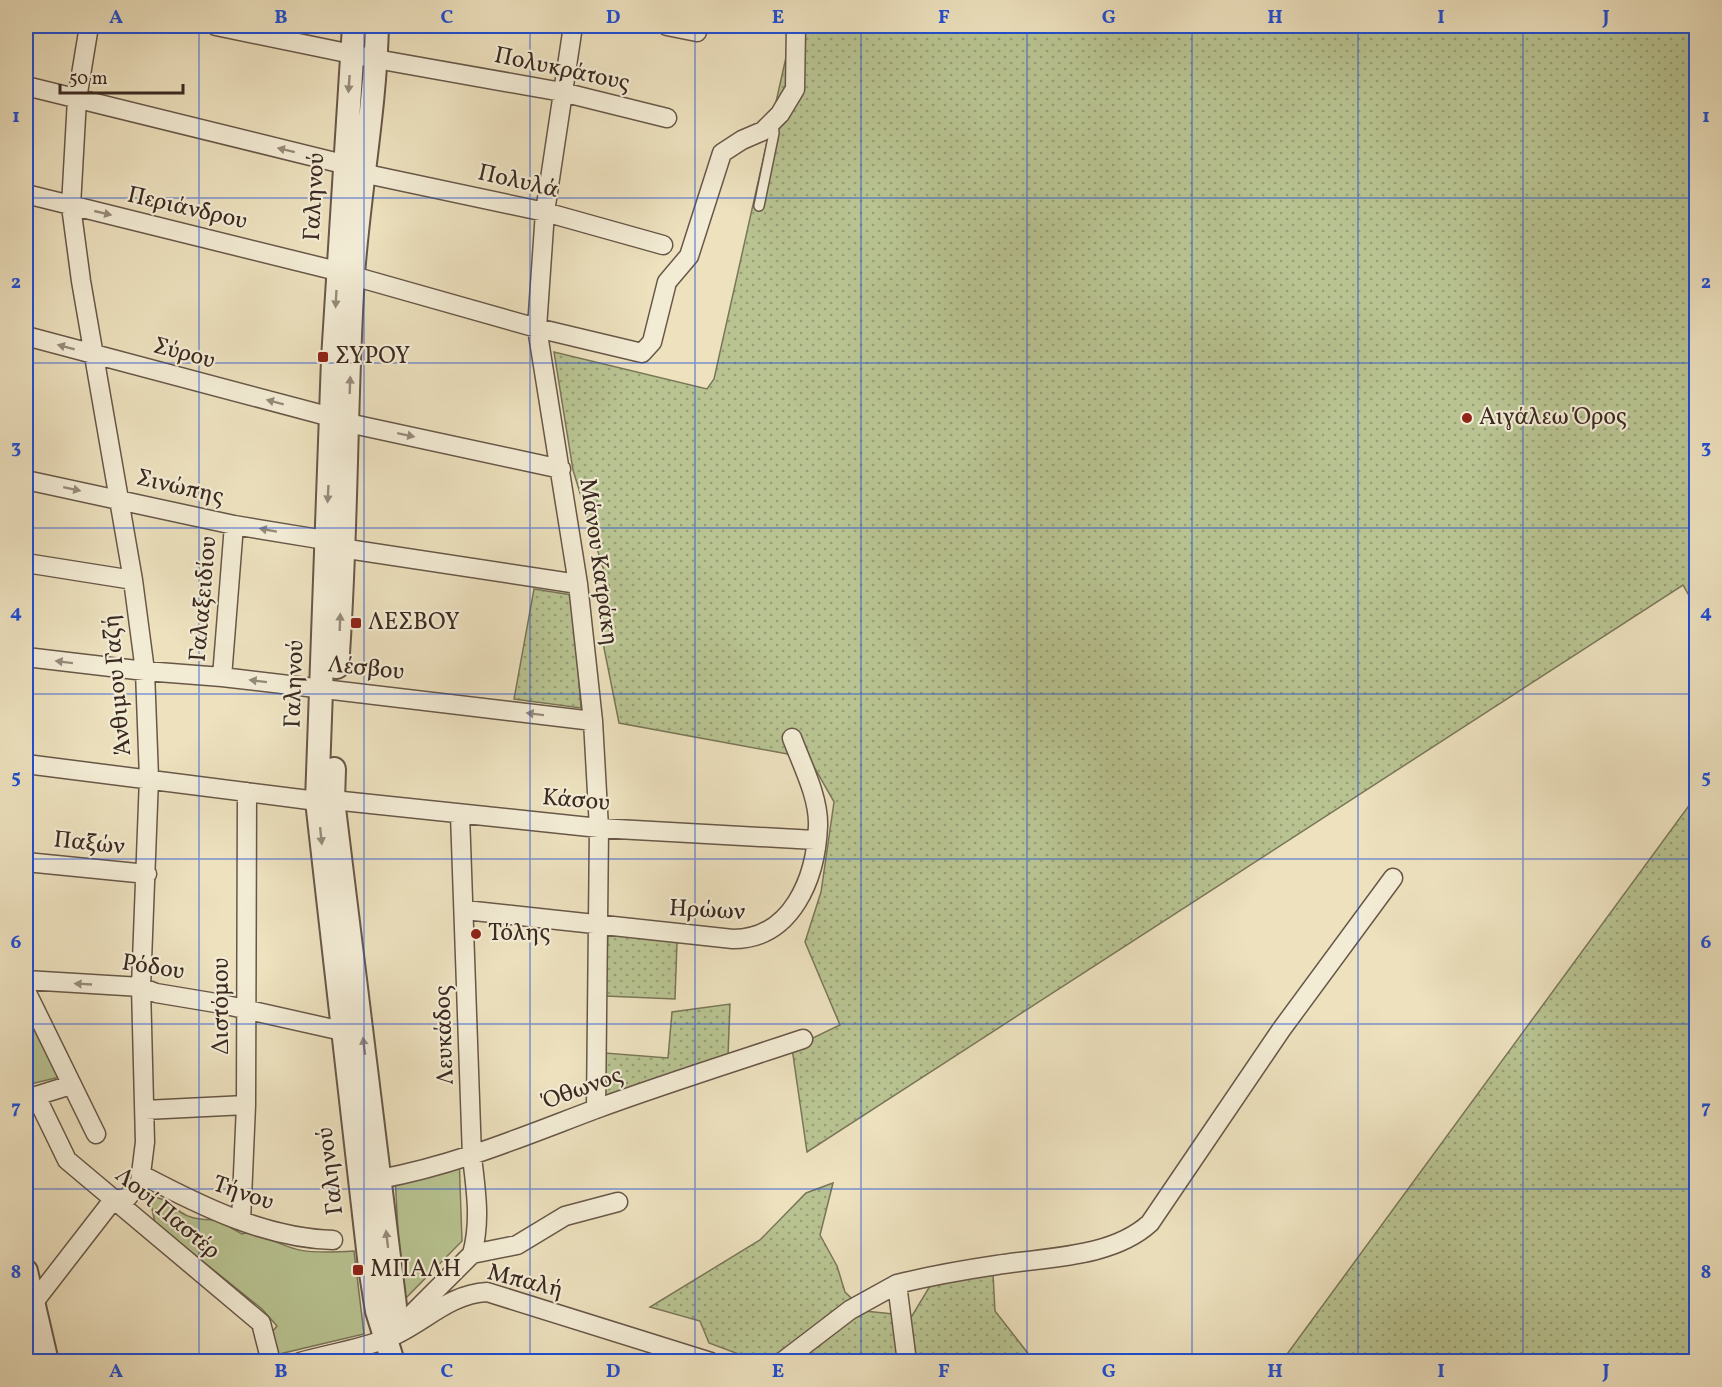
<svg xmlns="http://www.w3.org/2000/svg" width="1722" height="1387" font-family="Vollkorn,serif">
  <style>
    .grass { fill: url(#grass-dots); stroke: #7a7659; stroke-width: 1.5 }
    .park { fill: #b8c391; stroke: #7a7659; stroke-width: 1.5 }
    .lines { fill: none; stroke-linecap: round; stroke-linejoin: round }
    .service-casing { stroke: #685748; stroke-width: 12 }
    .minor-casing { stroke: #685748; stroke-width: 21 }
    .tertiary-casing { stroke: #685748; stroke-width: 26 }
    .service { stroke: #f3ecd5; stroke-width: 9 }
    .minor { stroke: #f3ecd5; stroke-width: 18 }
    .tertiary { stroke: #f3ecd5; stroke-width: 22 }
    .oneway { fill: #978a7b }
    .grid { fill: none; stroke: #1d4ed8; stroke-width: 1.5; stroke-opacity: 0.55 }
    .poi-dot { fill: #8f2418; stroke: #f3ecd5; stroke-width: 2 }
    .labels { text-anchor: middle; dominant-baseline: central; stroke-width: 4.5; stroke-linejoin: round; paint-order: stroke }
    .street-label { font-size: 24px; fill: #3b2921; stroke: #f3ecd5 }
    .poi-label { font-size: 24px; fill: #3b2921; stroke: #f3ecd5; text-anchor: start }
    .neatline { fill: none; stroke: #1d4ed8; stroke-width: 2 }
    .grid-label { font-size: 20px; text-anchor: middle; font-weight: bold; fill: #1d4ed8 }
  </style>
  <defs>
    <pattern id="grass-dots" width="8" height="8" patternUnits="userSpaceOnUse" patternTransform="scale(1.5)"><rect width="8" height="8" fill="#b8c391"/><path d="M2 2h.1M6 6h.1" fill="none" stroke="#979e76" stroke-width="1.8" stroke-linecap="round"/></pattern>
  </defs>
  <rect width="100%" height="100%" fill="#ede1be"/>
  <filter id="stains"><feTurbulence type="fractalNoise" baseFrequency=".00333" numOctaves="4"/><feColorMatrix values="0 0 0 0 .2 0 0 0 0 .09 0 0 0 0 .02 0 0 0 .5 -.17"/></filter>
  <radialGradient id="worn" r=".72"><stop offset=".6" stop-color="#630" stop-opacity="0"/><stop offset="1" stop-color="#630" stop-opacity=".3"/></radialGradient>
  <path class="grass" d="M793,26H1696V608L1683,585L807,1152L792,1048L840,1025L805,942L821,892L834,802L809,758L619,723L603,643V568L573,470L554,352L707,389L714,379Z
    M534,589L572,595L581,708L514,699Z
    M1696,796V1361H1282Z
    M608,933L677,942L675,999L605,996Z
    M730,1004L728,1056L605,1097V1053L668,1058L672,1012Z
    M833,1183L820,1235L837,1266L845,1292L865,1311L912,1316L930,1286L993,1274L995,1311L1034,1361H757L709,1343L700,1321L650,1307L760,1240L806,1193Z"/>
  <path class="park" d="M26,1004L60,1077L26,1085Z
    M459,1155L462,1241L402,1302L395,1176Z
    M155,1197L171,1202C183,1221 204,1220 224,1220L231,1228L242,1234L253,1231C296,1253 305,1254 354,1251L364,1334L275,1355L271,1333L277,1326L262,1309L155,1223L151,1204Z"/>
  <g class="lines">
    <g class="service-casing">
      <path id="service" d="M759,206L774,133L773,123
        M26,1336L41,1333"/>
    </g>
    <g class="minor-casing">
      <path id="minor" d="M216,26L376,59L562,92L667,118
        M573,26L545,212L537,328L578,584L593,721L599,828L596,1109
        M667,26L697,32
        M26,86L343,164
        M362,173L545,212L663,245
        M26,194L337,271
        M353,276L537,328L642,353L652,342L667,282L689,256L722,153L742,140L763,131L780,114L795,89L796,26
        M26,336L331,417
        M348,423L561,469
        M26,480L234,525L325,540
        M341,548L578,584
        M26,563L133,580
        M26,657L145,671L222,677L593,721
        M222,677L234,525
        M26,764L317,801
        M333,800L599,828L815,840
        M460,814L472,1157C476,1191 481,1221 472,1254
        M26,862L147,874
        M465,910L733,939C792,939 816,878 818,826C819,797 802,765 792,738
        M26,980L141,987L156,993L222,1004L342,1031
        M26,991L96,1134
        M36,1096L67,1160L261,1323L271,1362
        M26,1099L71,1085
        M145,1110L246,1105
        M142,1175C201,1206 265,1238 333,1240
        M380,1179C456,1165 524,1136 596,1109C664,1084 734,1062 803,1039
        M241,1221L246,1105L247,792
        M897,1284C930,1276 963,1270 997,1265C1046,1257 1112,1258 1150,1223L1281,1030L1393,878
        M34,1302L113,1200L127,1198L140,1182L145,1142L141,987L149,778L145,671L133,580L81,281L71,206L77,99L89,26
        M408,1318L472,1254L517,1245L565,1216L618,1202
        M300,1362C329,1354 359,1349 386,1339C421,1326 447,1294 487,1292L711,1362
        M782,1362L850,1310L897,1284L907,1362"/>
    </g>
    <g class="tertiary-casing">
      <path id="tertiary" d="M354,26L333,359L317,801L370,1267L377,1311L393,1362
        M337,667C347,537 345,405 353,275C359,192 375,109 377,26
        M334,769L333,800L395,1306L388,1339
        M26,1271L47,1362"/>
    </g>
    <use href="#service" class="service"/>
    <use href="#minor" class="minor"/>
    <use href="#tertiary" class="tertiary"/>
  </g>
  <defs><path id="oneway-solid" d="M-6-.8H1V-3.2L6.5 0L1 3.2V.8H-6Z" transform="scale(1.5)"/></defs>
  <g class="oneway">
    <use href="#oneway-solid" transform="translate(349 84) rotate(94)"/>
    <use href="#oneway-solid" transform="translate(286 150) rotate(-166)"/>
    <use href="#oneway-solid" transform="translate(103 213) rotate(13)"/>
    <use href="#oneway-solid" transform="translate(336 299) rotate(93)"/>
    <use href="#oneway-solid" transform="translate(66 347) rotate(-165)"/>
    <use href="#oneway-solid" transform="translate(350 385) rotate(-88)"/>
    <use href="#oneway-solid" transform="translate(275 402) rotate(-165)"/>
    <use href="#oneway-solid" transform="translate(406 435) rotate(12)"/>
    <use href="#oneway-solid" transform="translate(72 489) rotate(12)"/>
    <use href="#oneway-solid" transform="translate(328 494) rotate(93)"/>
    <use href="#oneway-solid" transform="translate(268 530) rotate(-170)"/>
    <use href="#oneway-solid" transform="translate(340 622) rotate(-88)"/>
    <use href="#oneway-solid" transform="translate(64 662) rotate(-173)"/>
    <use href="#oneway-solid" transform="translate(258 681) rotate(-173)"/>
    <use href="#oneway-solid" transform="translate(535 714) rotate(-173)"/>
    <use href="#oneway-solid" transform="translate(321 836) rotate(84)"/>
    <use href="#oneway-solid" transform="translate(83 984) rotate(-177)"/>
    <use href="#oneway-solid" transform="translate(364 1046) rotate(-97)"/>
    <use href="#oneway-solid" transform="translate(387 1239) rotate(-97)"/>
  </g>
  <path class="grid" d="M199,26V1362M364,26V1362M530,26V1362M695,26V1362M861,26V1362M1027,26V1362M1192,26V1362M1358,26V1362M1523,26V1362M26,198H1696M26,363H1696M26,528H1696M26,694H1696M26,859H1696M26,1024H1696M26,1189H1696"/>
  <g class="poi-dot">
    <rect x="317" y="351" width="12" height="12" rx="3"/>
    <circle cx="1467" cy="418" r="6"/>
    <rect x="350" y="617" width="12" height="12" rx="3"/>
    <circle cx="476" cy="934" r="6"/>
    <rect x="352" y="1264" width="12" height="12" rx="3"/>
  </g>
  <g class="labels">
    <g class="street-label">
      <text transform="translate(562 70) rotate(12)">Πολυκράτους</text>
      <text transform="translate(518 182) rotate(13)">Πολυλά</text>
      <text transform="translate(315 197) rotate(-87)">Γαληνού</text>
      <text transform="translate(187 209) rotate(13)">Περιάνδρου</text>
      <text transform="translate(184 354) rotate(15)">Σύρου</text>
      <text transform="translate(180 488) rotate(13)">Σινώπης</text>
      <text transform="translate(598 562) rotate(82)">Μάνου Κατράκη</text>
      <text transform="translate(204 599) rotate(-85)">Γαλαξειδίου</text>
      <text transform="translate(366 669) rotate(6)">Λέσβου</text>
      <text transform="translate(295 684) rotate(-88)">Γαληνού</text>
      <text transform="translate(118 685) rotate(-95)">Άνθιμου Γαζή</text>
      <text transform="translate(576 801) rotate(5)">Κάσου</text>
      <text transform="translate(89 844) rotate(6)">Παξών</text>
      <text transform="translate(707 911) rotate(3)">Ηρώων</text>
      <text transform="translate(153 968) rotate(9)">Ρόδου</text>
      <text transform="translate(222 1006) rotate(-90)">Διστόμου</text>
      <text transform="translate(445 1035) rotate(-92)">Λευκάδος</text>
      <text transform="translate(583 1089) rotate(-20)">Όθωνος</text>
      <text transform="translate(331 1171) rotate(-97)">Γαληνού</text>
      <text transform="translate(243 1194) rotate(19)">Τήνου</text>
      <text transform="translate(167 1214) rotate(40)">Λουί Παστέρ</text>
      <text transform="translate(525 1282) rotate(14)">Μπαλή</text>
    </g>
    <g class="poi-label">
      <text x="335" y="357">ΣΥΡΟΥ</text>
      <text x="1479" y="418">Αιγάλεω Όρος</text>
      <text x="368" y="623">ΛΕΣΒΟΥ</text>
      <text x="488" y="934">Τόλης</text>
      <text x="370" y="1270">ΜΠΑΛΗ</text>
    </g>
  </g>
  <rect width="1722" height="1387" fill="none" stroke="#ede1be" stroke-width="66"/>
  <path d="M60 84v9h123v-9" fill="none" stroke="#3b2921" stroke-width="3"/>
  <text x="69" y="84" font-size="18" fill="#3b2921" stroke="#f3ecd5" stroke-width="4.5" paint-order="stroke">50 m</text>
  <rect x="33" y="33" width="1656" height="1321" class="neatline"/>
  <g class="grid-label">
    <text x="116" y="23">A</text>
    <text x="281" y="23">B</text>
    <text x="447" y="23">C</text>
    <text x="613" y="23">D</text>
    <text x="778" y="23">E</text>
    <text x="944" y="23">F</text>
    <text x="1109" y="23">G</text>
    <text x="1275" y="23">H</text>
    <text x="1441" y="23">I</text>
    <text x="1606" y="23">J</text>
    <text x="16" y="122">1</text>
    <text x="1706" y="122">1</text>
    <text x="16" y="288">2</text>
    <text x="1706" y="288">2</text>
    <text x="16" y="453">3</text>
    <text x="1706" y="453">3</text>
    <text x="16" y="618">4</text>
    <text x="1706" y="618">4</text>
    <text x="16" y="783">5</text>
    <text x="1706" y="783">5</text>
    <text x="16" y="948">6</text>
    <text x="1706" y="948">6</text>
    <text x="16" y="1113">7</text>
    <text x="1706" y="1113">7</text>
    <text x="16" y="1278">8</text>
    <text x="1706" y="1278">8</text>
    <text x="116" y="1377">A</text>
    <text x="281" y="1377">B</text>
    <text x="447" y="1377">C</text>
    <text x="613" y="1377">D</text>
    <text x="778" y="1377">E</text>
    <text x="944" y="1377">F</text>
    <text x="1109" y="1377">G</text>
    <text x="1275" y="1377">H</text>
    <text x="1441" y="1377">I</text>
    <text x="1606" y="1377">J</text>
  </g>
  <rect width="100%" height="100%" filter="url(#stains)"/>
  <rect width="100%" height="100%" fill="url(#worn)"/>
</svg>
